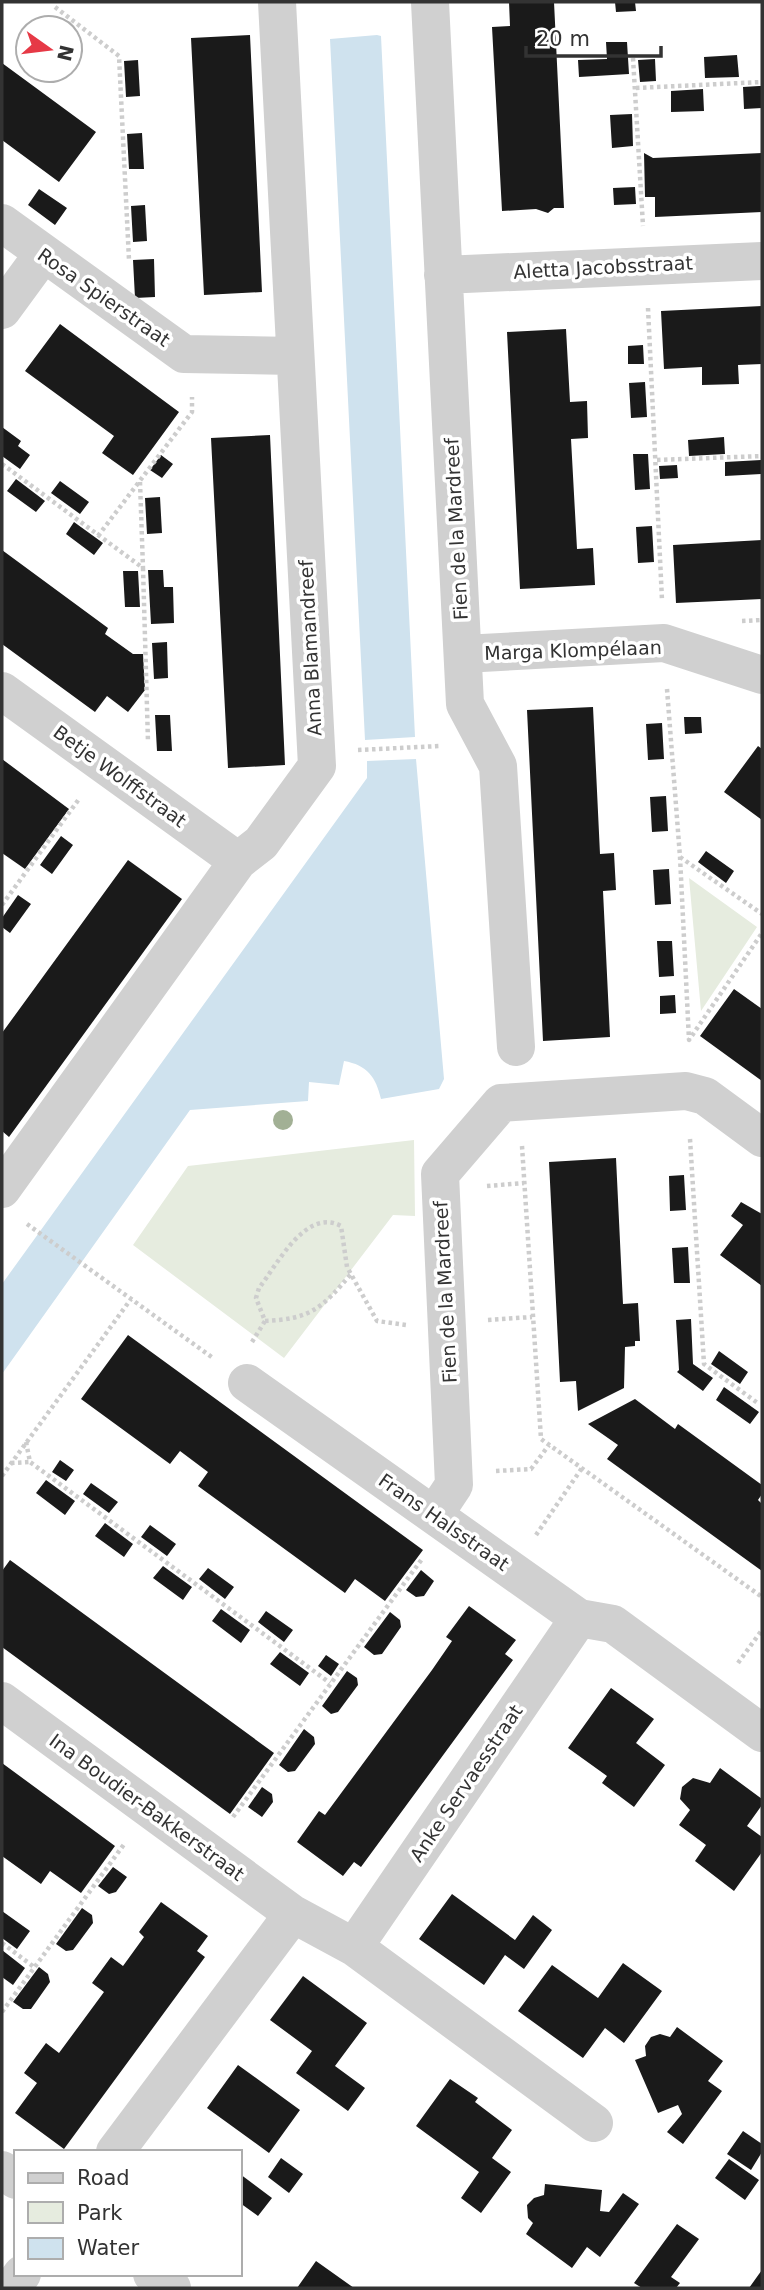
<svg xmlns="http://www.w3.org/2000/svg" width="764" height="2290" font-family="'DejaVu Sans',sans-serif">
  <style>
    .green { fill: #e6ecdf }
    .water { fill: #cfe2ee }
    .building { fill: #1a1a1a }
    .lines { fill: none; stroke-linecap: round; stroke-linejoin: round }
    .path { stroke: #cdcdcd; stroke-width: 4.5; stroke-dasharray: 3.5 3.5; stroke-linecap: butt }
    .street { stroke: #d0d0d0; stroke-width: 38 }
    .tree { fill: #a2b095 }
    .labels { text-anchor: middle; dominant-baseline: central; stroke-width: 7; stroke-linejoin: round; paint-order: stroke }
    .street-label { font-size: 19px; fill: #333; stroke: #fff }
  </style>
  <rect width="100%" height="100%" fill="#fff"/>
  <path class="green" d="M689,878L757,927L701,1011Z
    M414,1140L415,1216L393,1215L284,1358L133,1245L188,1166Z"/>
  <path class="water" d="M377,35L381,36L415,737L365,740L330,39Z
    M416,759L444,1079L439,1089L381,1099C376,1077 367,1065 344,1061L339,1085L309,1082L308,1101L190,1110L2,1374V1284L367,778V761Z"/>
  <path class="building" d="M509,2H554L564,208H554L548,213L536,209L502,211L492,27L510,26Z
    M615,2H635L636,11L616,12Z
    M250,35L262,292L204,295L191,38Z
    M606,42H627L629,74L579,77L578,60L607,59Z
    M737,55L739,77L705,78L704,57Z
    M655,59L656,81L640,82L638,60Z
    M138,60L140,96L126,97L124,61Z
    M2,63L96,132L59,182L2,140Z
    M759,86H762V108L744,109L743,87Z
    M703,89L704,111L671,112V91Z
    M632,114L633,146L612,148L610,115Z
    M142,133L144,169H129L127,134Z
    M644,153L653,158L762,153V212L655,217V197H645Z
    M635,187L636,204L614,205L613,188Z
    M39,189L67,208L55,225L28,205Z
    M145,205L147,241L133,242L131,206Z
    M154,259L155,297L135,298L133,260Z
    M762,306V364L738,365L739,384L702,385V367L664,369L661,311Z
    M60,324L179,412L133,475L102,453L114,436L25,371Z
    M566,329L570,402L587,401L588,438L571,439L577,549L593,548L595,585L520,589L507,332Z
    M643,345L644,364H628V346Z
    M645,382L647,417L631,418L629,383Z
    M2,427L21,441L18,446L30,455L20,469L2,456Z
    M270,435L285,765L228,768L211,438Z
    M724,437L725,454L689,456L688,440Z
    M633,454H648L650,489L635,490Z
    M161,455L173,464L162,478L150,470Z
    M761,460V474L725,476V462Z
    M677,465L678,478L660,479L659,466Z
    M16,479L45,501L36,512L7,491Z
    M60,481L89,502L80,514L51,493Z
    M160,497L162,533L147,534L145,498Z
    M74,522L103,543L94,555L66,534Z
    M652,526L654,562L638,563L636,527Z
    M762,540V599L676,603L673,545Z
    M2,550L108,628L105,634L133,654H143L145,690L128,712L107,696L95,712L2,644Z
    M148,570H163L164,587H173L174,623L151,624Z
    M123,571H138L140,607H125Z
    M167,642L168,678L154,679L152,643Z
    M593,707L600,854L614,853L616,890L603,891L610,1037L543,1041L527,710Z
    M155,715H170L172,751H157Z
    M684,717H701L702,733L685,734Z
    M662,723L664,759L648,760L646,724Z
    M758,746L762,749V820L724,792Z
    M2,759L69,809L25,869L2,853Z
    M666,796L668,831L652,832L650,797Z
    M61,836L73,845L52,874L40,865Z
    M706,851L734,871L726,883L698,862Z
    M128,860L182,899L9,1137L2,1131V1033Z
    M669,869L671,904L655,905L653,870Z
    M18,895L31,904L10,933L2,927V918Z
    M657,941H672L674,976L659,977Z
    M734,989L762,1009V1081L700,1036Z
    M675,995L676,1013L660,1014V996Z
    M616,1158L623,1304L638,1303L640,1341H635V1346L625,1347L624,1388L578,1411L576,1381L560,1382L549,1162Z
    M684,1175L686,1210L670,1211L669,1176Z
    M741,1202L762,1214V1286L720,1255L743,1225L731,1216Z
    M688,1247L690,1283H674L672,1248Z
    M691,1319L693,1364L713,1378L703,1391L677,1372L679,1370L676,1320Z
    M128,1335L423,1550L385,1601L355,1579L345,1593L198,1486L208,1472L180,1451L170,1464L81,1399Z
    M719,1351L748,1372L740,1384L711,1364Z
    M724,1387L759,1412L750,1424L716,1400Z
    M635,1399L675,1429L678,1424L762,1485V1494L758,1500L762,1504V1571L607,1459L618,1445L588,1424Z
    M60,1460L74,1470L66,1481L52,1472Z
    M46,1480L75,1501L65,1515L36,1493Z
    M91,1483L118,1502L109,1513L83,1494Z
    M105,1523L133,1544L124,1557L95,1536Z
    M150,1525L176,1544L167,1556L141,1537Z
    M10,1560L274,1753L230,1814L2,1647V1571Z
    M163,1566L192,1587L183,1600L153,1578Z
    M208,1568L234,1587L225,1599L199,1579Z
    M421,1570L434,1581L424,1596L416,1597L406,1590Z
    M469,1606L516,1640L505,1654L513,1660L361,1867L354,1862L343,1876L297,1842L319,1811L325,1815L432,1670L452,1641L446,1637Z
    M221,1609L250,1630L241,1643L212,1621Z
    M266,1611L293,1630L284,1642L258,1622Z
    M390,1612L400,1620L401,1627L382,1654L374,1655L364,1647Z
    M280,1652L309,1673L300,1686L270,1664Z
    M326,1655L339,1664L331,1676L318,1666Z
    M347,1671L357,1678L358,1685L338,1712L331,1714L322,1706Z
    M611,1688L654,1719L636,1743L665,1765L634,1807L602,1783L607,1776L568,1748Z
    M304,1729L314,1737L315,1744L295,1771L288,1772L279,1765Z
    M2,1763L115,1846L81,1893L50,1871L41,1884L2,1856Z
    M720,1768L762,1799V1805L747,1826L762,1837V1852L734,1891L695,1861L706,1845L679,1825L690,1810L680,1799L682,1787L693,1778L710,1783Z
    M262,1787L272,1794L273,1802L262,1817L248,1807Z
    M113,1867L127,1877L116,1892L109,1894L98,1886Z
    M452,1894L515,1940L533,1915L552,1930L524,1969L505,1955L484,1985L419,1939Z
    M161,1902L208,1936L197,1951L205,1957L64,2149L15,2113L37,2083L24,2073L46,2043L59,2053L104,1992L92,1983L111,1957L123,1966L144,1937L139,1932Z
    M82,1908L92,1915L93,1923L73,1950L66,1951L56,1944Z
    M2,1911L30,1931L17,1949L2,1938Z
    M2,1950L25,1968L13,1985L2,1977Z
    M623,1963L662,1991L624,2043L605,2028L583,2058L518,2011L552,1965L598,1998Z
    M39,1967L48,1974L50,1982L31,2009H23L13,2002Z
    M303,1976L367,2023L335,2066L365,2088L348,2111L296,2073L312,2051L270,2020Z
    M677,2027L723,2061L708,2081L722,2091L683,2144L667,2132L682,2114L678,2105L658,2113L635,2060L646,2056L645,2046L651,2037L660,2034L670,2037Z
    M238,2065L300,2110L269,2153L207,2108Z
    M450,2079L478,2098L475,2102L512,2130L492,2158L511,2172L481,2213L461,2198L479,2172L416,2126Z
    M743,2131L762,2144V2152L751,2170L727,2154Z
    M281,2158L303,2174L289,2193L268,2177Z
    M729,2159L759,2180L745,2200L715,2178Z
    M240,2174L272,2198L258,2216L240,2203Z
    M545,2184L602,2190L600,2211L609,2212L623,2193L639,2204L600,2257L587,2247L572,2268L526,2234L533,2223L528,2218L527,2205L534,2198L544,2195Z
    M677,2224L699,2239L671,2277L680,2283L676,2288H642L634,2283Z
    M316,2261L354,2288H297Z
    M762,2270V2288H749L759,2274Z"/>
  <g class="lines">
    <path class="path" d="M55,7L119,56L129,260
      M633,58L643,226
      M636,88L762,82
      M648,308L662,600
      M657,460L762,456
      M2,464L143,568L148,742
      M140,482L143,568
      M98,536L192,412V397
      M742,621L762,620
      M667,689L680,857L689,1040L762,933
      M358,750L440,746
      M680,857L762,914
      M2,905L79,799
      M690,1139L704,1364L759,1404
      M522,1146L541,1439L762,1597
      M487,1186L524,1183
      M27,1224L213,1358
      M488,1320L532,1317
      M265,1321C311,1319 322,1308 351,1274
      M252,1342L265,1321L256,1298L259,1288C277,1265 306,1207 341,1226L347,1267L377,1321L406,1325
      M26,1442L30,1462L330,1683
      M11,1463L30,1462
      M496,1471L531,1469L549,1445
      M2,1476L131,1299
      M536,1535L582,1468
      M738,1663L762,1630
      M233,1817L422,1559
      M2,1943L34,1967
      M2,2012L125,1843"/>
    <path class="street" d="M430,2L465,704L498,766L516,1047
      M2,223L184,354L295,356
      M443,275L762,261
      M2,310L43,254
      M463,654L664,643L762,675
      M2,691L238,861
      M2,1189L238,861L261,843L317,766L277,2
      M247,1383L579,1618L613,1624L762,1733
      M434,1515L454,1485L440,1174L501,1103L686,1091L705,1096L762,1138
      M2,1701L293,1914
      M354,1947L579,1618
      M115,2152L293,1914L354,1947L594,2123
      M2,2170L16,2180
      M152,2274L172,2288
      M12,2288L22,2274"/>
  </g>
  <circle class="tree" cx="283" cy="1120" r="10"/>
  <g class="labels">
    <g class="street-label">
      <text transform="translate(603 267) rotate(-3)">Aletta Jacobsstraat</text>
      <text transform="translate(104 297) rotate(35)">Rosa Spierstraat</text>
      <text transform="translate(456 529) rotate(-93)">Fien de la Mardreef</text>
      <text transform="translate(310 648) rotate(-93)">Anna Blamandreef</text>
      <text transform="translate(573 650) rotate(-2)">Marga Klompélaan</text>
      <text transform="translate(120 776) rotate(36)">Betje Wolffstraat</text>
      <text transform="translate(445 1292) rotate(-93)">Fien de la Mardreef</text>
      <text transform="translate(444 1522) rotate(35)">Frans Halsstraat</text>
      <text transform="translate(466 1783) rotate(-56)">Anke Servaesstraat</text>
      <text transform="translate(147 1807) rotate(36)">Ina Boudier-Bakkerstraat</text>
    </g>
  </g>
  <rect width="764" height="2290" fill="none" stroke="#333333" stroke-width="7"/>
  <rect x="14" y="2150" width="228" height="126" fill="#ffffff" stroke="#adadad" stroke-width="2"/>
  <rect x="28" y="2173" width="35" height="10" fill="#d0d0d0" stroke="#adadad" stroke-width="2"/>
  <text x="77" y="2185" font-size="21" fill="#333333">Road</text>
  <rect x="28" y="2202" width="35" height="21" fill="#e6ecdf" stroke="#adadad" stroke-width="2"/>
  <text x="77" y="2220" font-size="21" fill="#333333">Park</text>
  <rect x="28" y="2238" width="35" height="21" fill="#cfe2ee" stroke="#adadad" stroke-width="2"/>
  <text x="77" y="2255" font-size="21" fill="#333333">Water</text>
  <g transform="translate(49 49) rotate(104)"><circle r="33" fill="#ffffff" stroke="#adadad" stroke-width="2"/>
  <path d="M0-5L12 26L0 18L-12 26Z" fill="#e63946"/>
  <text y="-10" font-size="19" font-weight="bold" text-anchor="middle" fill="#333333">N</text>
  </g>
  <path d="M526 46v10h135v-10" fill="none" stroke="#333333" stroke-width="3.5"/>
  <text x="536" y="46" font-size="21" fill="#333333" stroke="#ffffff" stroke-width="5" paint-order="stroke">20 m</text>
</svg>
